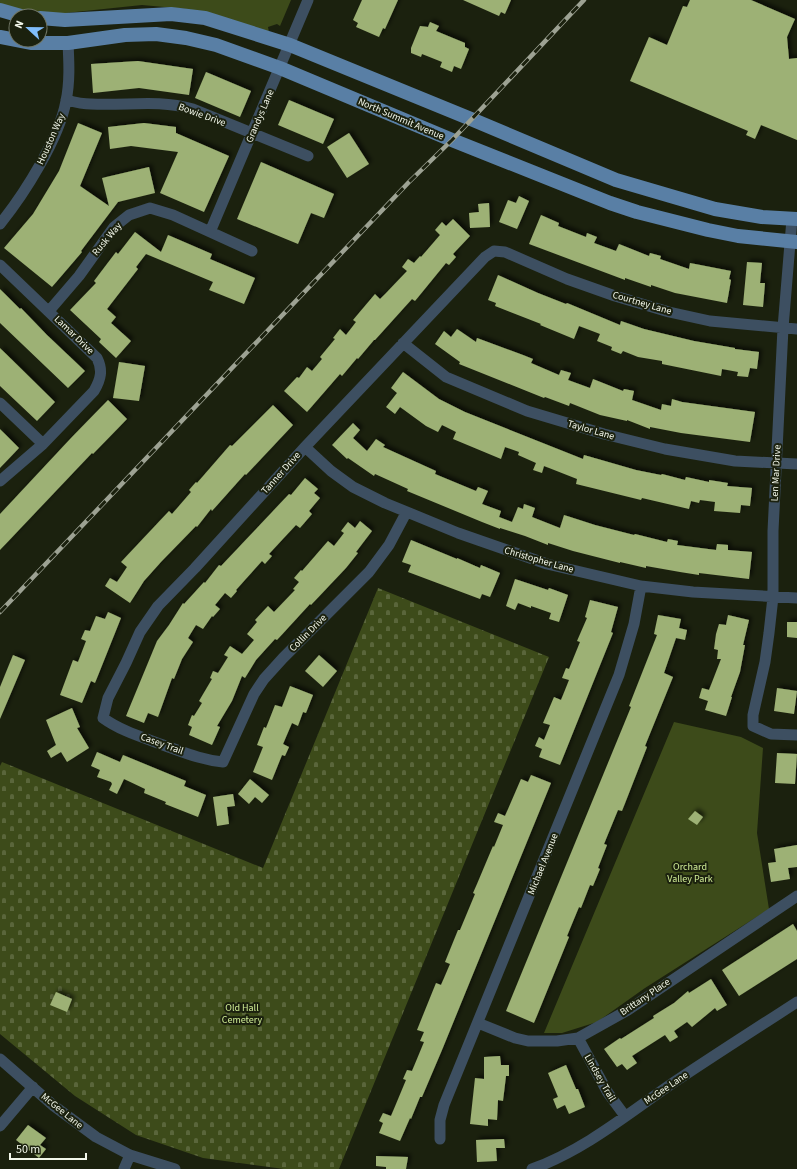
<svg xmlns="http://www.w3.org/2000/svg" width="797" height="1169" font-family="'Source Sans 3',sans-serif">
  <style>
    .green { fill: #3d4b1a }
    .cemetery { fill: url(#cemetery-stones) }
    .building { fill: #9db175; filter: url(#shadow) }
    .lines { fill: none; stroke-linecap: round; stroke-linejoin: round }
    .minor { stroke: #3d4f61; stroke-width: 11 }
    .major { stroke: #597fa5; stroke-width: 14 }
    .rail-casing { stroke: #9da293; stroke-width: 4.5 }
    .rail { stroke: #1b210e; stroke-width: 3; stroke-dasharray: 9; stroke-linecap: butt }
    .labels { text-anchor: middle; dominant-baseline: central; stroke-width: 4; stroke-linejoin: round; paint-order: stroke }
    .street-label { font-size: 10px; fill: #f2f7ea; stroke: #1b210e }
    .park-label { font-size: 10px; fill: #d1ed97; stroke: #1b210e }
  </style>
  <defs>
    <pattern id="cemetery-stones" width="16" height="16" patternUnits="userSpaceOnUse"><rect width="16" height="16" fill="#3d4b1a"/><path d="M2 7V4a2 2 0 0 1 4 0v3zM10 15v-3a2 2 0 0 1 4 0v3z" fill="#5a663b"/></pattern>
    <filter id="shadow"><feDropShadow dx="3" dy="-3" stdDeviation="2" flood-color="#0009"/></filter>
  </defs>
  <rect width="100%" height="100%" fill="#1b210e"/>
  <path class="green" d="M0,0H291L280,26L277,24L268,27L269,32L186,9L142,5L56,14L23,11L0,7Z
    M674,722L741,737L763,748L757,833L769,909L645,988L597,1022L562,1033H544Z"/>
  <path class="cemetery" d="M378,588L549,657L339,1169H284L203,1158L136,1135L75,1096L0,1034V766L2,762L263,868Z"/>
  <path class="building" d="M362,0H398L385,29L383,28L379,37L356,27L358,23L353,20Z
    M463,0H511L505,14L501,12L499,16Z
    M690,0H751L795,19L787,37L789,59L797,58V140L761,125L755,139L746,135L748,131L630,81L649,37L667,45L683,6L687,7Z
    M430,22L439,26L436,31L465,43V47L469,49L461,69L454,66L452,72L440,67L442,62L422,54L421,57L411,53V48L420,26L428,27Z
    M138,61L193,69L189,95L139,88L93,93L91,64Z
    M206,72L251,91L240,117L195,98Z
    M289,100L334,119L323,144L278,125Z
    M78,123L102,133L80,186L109,206L102,178L149,167L155,193L118,202L81,251L82,252L52,287L4,248L33,214L59,171Z
    M144,123L176,127V133L229,156L204,212L160,193L178,152L131,146L110,149L108,127Z
    M349,133L369,164L347,178L327,147Z
    M261,162L334,194L324,218L311,213L298,244L237,219Z
    M519,196L529,201L517,229L499,222L508,200L516,203Z
    M489,203L490,227L470,228L469,213L479,212L478,204Z
    M541,215L559,223L558,226L586,237L587,233L597,237L594,243L616,251L619,244L649,256L650,253L661,256L660,259L689,269L690,263L731,271L729,279L731,280L727,303L675,293L651,285V287L625,278V280L529,244Z
    M453,219L470,236L453,254L456,257L449,265L446,263L415,301L412,299L375,340H374L358,359L357,358L342,376L340,374L307,412L284,391L297,377L299,378L307,367L312,371L322,359L320,357L335,339L333,338L340,329L346,335L356,322L353,320L375,294L380,299L387,292L407,271L402,267L408,259L414,263L420,256L421,257L440,235L435,230L442,222L446,226Z
    M135,232L161,252L168,235L212,254L210,259L255,278L244,304L209,290L213,282L146,254L136,267L138,269L107,309L116,317L111,323L131,341L116,358L99,342L101,339L70,310L96,283L94,281L116,252L118,254Z
    M747,262L762,263L760,283H765L763,307L743,305Z
    M498,275L538,293L566,304L567,303L620,325L621,321L644,329L694,341L735,348V349L759,352L757,369L750,368L748,377L737,376L738,372L722,369L721,376L662,364V361L638,357L623,351L621,354L611,350L612,347L597,341L600,334L579,326L574,339L540,325L541,324L495,306L496,303L488,300Z
    M0,289L20,309L21,308L47,335L85,371L68,388L0,323Z
    M457,329L476,342L477,338L523,355L533,359L531,363L559,375L561,370L571,373L568,380L590,388L593,379L623,391L624,389L634,391L632,400L661,410L662,404L671,406L672,399L682,402L755,412L750,442L681,433L650,427V429L627,420V421L600,415L570,403L569,406L545,397L544,398L459,364L460,362L435,344L444,331L451,337Z
    M0,348L55,402L37,421L0,386Z
    M119,362L145,366L139,401L113,398Z
    M403,372L439,399L465,412L583,459L584,455L636,470L661,475L662,474L685,480L686,477L709,482V480L728,483L727,486L752,488L750,506L741,505L740,513L714,511L715,502L700,500L699,503L691,501L689,509L642,498L641,500L576,484L577,479L544,466L542,473L533,470L536,463L518,455L519,452L505,447L501,459L453,439L456,432L442,425L438,432L426,426L400,407L395,414L386,407L397,393L391,388Z
    M108,400L127,419L93,454L92,453L0,550V514L71,438Z
    M273,405L293,425L246,475L245,474L212,511L211,509L197,527L196,526L161,562L144,581L130,603L105,586L110,578L117,582L127,567L121,562L169,511L172,514L191,492L189,490L196,482L197,483L230,445L232,446Z
    M353,423L360,430L353,438L367,451L376,439L385,445L383,447L436,471L435,474L476,491L478,487L488,491L482,504L501,511L499,517L512,522L518,507L523,509L524,504L535,508L532,517L560,528L564,515L595,525L634,535L635,534L667,542L668,539L678,541L677,545L716,550L717,544L728,545V550L752,552L749,579L699,573V575L680,572L646,566V568L620,562V563L573,551L548,543V545L525,536L500,528V529L482,522L407,491L408,489L375,474L374,476L348,458L347,459L332,445Z
    M0,429L19,448L0,468Z
    M305,478L318,489L314,493L320,498L309,511L312,514L300,528L296,525L269,554L272,556L265,564L262,561L236,590L237,591L231,598L225,593L215,605L220,609L213,617L212,616L203,629L196,625L188,638L193,642L182,659L174,679L172,678L158,717L148,713L144,723L126,716L157,641L169,625L183,603L184,604L204,582L205,583L219,565L221,566L289,494L291,495Z
    M360,521L372,531L356,552L358,553L346,568L311,605L310,604L277,640L275,639L256,660L245,678L242,676L232,701L217,726L220,727L212,745L189,735L192,727L188,725L192,715L194,716L202,703L199,701L212,679L210,678L213,671L218,673L228,657L224,655L230,646L242,654L254,640L247,634L257,622L255,620L268,606L274,612L295,590L293,589L299,582L294,578L301,570L302,571L328,541L334,546L344,533L341,531L348,522L355,528Z
    M411,540L457,559V558L480,568L481,565L500,573L490,597L482,594L480,599L408,572L411,565L402,562Z
    M515,579L548,590L549,588L568,595L559,622L549,619L551,613L531,606V608L518,603L515,610L506,606Z
    M590,600L618,607L611,632L613,633L560,765L539,757L542,749L535,746L539,737L544,740L550,725L543,723L554,697L561,700L569,680L562,678L566,668L569,669L580,642L577,641L587,618L585,617Z
    M108,612L121,618L95,683L91,681L82,703L60,695L73,660L78,662L86,641L81,639L85,630L90,631L96,616L105,619Z
    M658,615L681,619L679,628L687,630L685,640L676,638L664,673L673,677L645,746L647,747L622,811L618,810L604,844L607,845L598,868L600,869L593,886L590,885L581,908L579,907L567,936L569,937L534,1023L506,1011L631,707L629,706L657,635L654,634Z
    M728,615L749,620L743,645H745L740,672L731,697H732L726,716L705,710L708,701L699,698L702,688L709,690L721,659H717L718,650L714,649L716,634L719,624L726,625Z
    M787,622H797V638L787,637Z
    M13,655L25,660L0,719V687Z
    M319,655L337,671L323,687L305,671Z
    M290,686L313,695L306,713L303,712L298,726L292,723L283,744L289,747L285,756L282,755L272,780L253,772L263,747L257,745L264,727L266,728L275,705L282,707Z
    M777,688L797,691L794,714L774,711Z
    M72,708L80,727L77,728L89,748L67,762L61,752L51,758L47,751L56,745L46,720Z
    M97,752L120,762L123,755L186,781L184,786L206,795L198,817L165,804L166,802L144,793L145,789L124,779L117,794L109,790L112,784L111,782L97,777L100,770L91,766Z
    M777,753L797,754L795,784L775,783Z
    M531,775L551,783L442,1050L422,1097H420L411,1119L410,1118L400,1141L379,1133L383,1123L379,1121L383,1113L391,1116L406,1080L403,1079L407,1070L412,1071L424,1042L420,1041L424,1032L417,1030L436,983L441,985L450,964L445,962L458,930H460L475,894L473,893L477,884L493,846L494,847L503,825L494,822L498,813L505,816L521,779L528,782Z
    M250,779L269,795L262,803L255,797L249,804L238,794Z
    M233,794L235,806L227,807L229,824L217,826L213,797Z
    M695,811L703,817L697,825L688,819Z
    M797,845V867L788,868L790,879L771,882L768,863L776,862L774,849Z
    M793,924L797,931V959L739,996L722,970Z
    M711,979L727,1005L717,1011L715,1008L692,1027L687,1022L674,1031L678,1037L670,1042L665,1035L632,1056L637,1063L627,1070L622,1064L617,1067L604,1049L620,1038L621,1039L654,1018L653,1016L674,1003L688,991L689,993Z
    M56,992L72,999L67,1012L50,1005Z
    M500,1056L501,1065H509V1076H506L503,1101L498,1100L497,1120L488,1119V1126L470,1124L475,1078L484,1079V1057Z
    M566,1065L576,1089H578L585,1107L569,1114L565,1105L557,1109L553,1099L558,1097L548,1073Z
    M28,1125L46,1138L40,1145L46,1149L39,1158L16,1140Z
    M504,1139L505,1148H496L497,1161L477,1162L476,1140Z
    M376,1156L408,1157L406,1169H386V1167L376,1166Z"/>
  <g class="lines">
    <path class="minor" d="M66,100C74,102 83,104 91,104C127,106 157,99 193,109L308,156
      M792,219L783,328L773,531V597L769,633L765,662L753,715V726L771,734L797,735
      M0,224C25,193 59,139 66,101C70,82 69,62 68,43
      M210,232L308,0
      M0,265L97,358C103,370 101,379 94,391L43,444L0,481
      M49,311L79,276L114,227L129,215L150,208L173,215L252,251
      M403,343L446,377L527,411L604,434L665,449L735,461L797,464
      M0,403L43,444
      M305,447L331,471L353,487L385,503L458,533L547,564L641,586L693,592L797,598
      M406,513L389,545L369,572L283,658L264,679L254,694L223,762C201,760 183,752 163,745C142,737 121,731 103,718L108,698L126,663L140,632L158,606L195,568L305,447L485,257L494,251L505,252L567,279L615,296L669,312L710,321L797,329
      M478,1023L515,1038L528,1041H557L578,1038L628,1010L797,896
      M578,1038L608,1093L625,1116
      M0,1059L54,1106L96,1137L130,1155L175,1169
      M0,1126L33,1087
      M440,1139V1120L444,1105L619,675L634,624L641,586
      M124,1169L130,1155
      M532,1169C582,1151 624,1117 667,1087C710,1058 754,1030 797,1002"/>
    <path class="major" d="M0,10L21,16
      M40,18L65,20L171,14L205,18L290,45L471,119L616,180L715,209L762,217L797,219
      M0,37L32,43H68L125,35L156,34L186,38L216,45L280,68L452,140L610,203L637,212L708,230L738,236L797,242"/>
    <g class="rail-casing">
      <path id="rail" d="M0,612L409,182L452,140L584,0"/>
    </g>
    <use href="#rail" class="rail"/>
  </g>
  <g class="labels">
    <g class="street-label">
      <text transform="translate(202 115) rotate(20)">Bowie Drive</text>
      <text transform="translate(260 116) rotate(-67)">Grandys Lane</text>
      <text transform="translate(401 119) rotate(23)">North Summit Avenue</text>
      <text transform="translate(51 139) rotate(-66)">Houston Way</text>
      <text transform="translate(107 239) rotate(-50)">Rusk Way</text>
      <text transform="translate(642 303) rotate(16)">Courtney Lane</text>
      <text transform="translate(74 335) rotate(44)">Lamar Drive</text>
      <text transform="translate(591 430) rotate(16)">Taylor Lane</text>
      <text transform="translate(281 473) rotate(-48)">Tanner Drive</text>
      <text transform="translate(776 473) rotate(-87)">Len Mar Drive</text>
      <text transform="translate(539 560) rotate(16)">Christopher Lane</text>
      <text transform="translate(308 633) rotate(-45)">Collin Drive</text>
      <text transform="translate(162 744) rotate(20)">Casey Trail</text>
      <text transform="translate(543 864) rotate(-68)">Michael Avenue</text>
      <text transform="translate(645 997) rotate(-34)">Brittany Place</text>
      <text transform="translate(600 1078) rotate(60)">Lindsey Trail</text>
      <text transform="translate(666 1088) rotate(-34)">McGee Lane</text>
      <text transform="translate(62 1111) rotate(39)">McGee Lane</text>
    </g>
    <g class="park-label">
      <text x="690" y="867">Orchard<tspan x="690" dy="12">Valley Park</tspan></text>
      <text x="242" y="1008">Old Hall<tspan x="242" dy="12">Cemetery</tspan></text>
    </g>
  </g>
  <g transform="translate(28 28) rotate(292)"><circle r="19" fill="#1b210e" stroke="#717766"/>
  <path d="M0-3L7 15L0 10L-7 15Z" fill="#80bdfa"/>
  <text y="-6" font-size="11" font-weight="bold" text-anchor="middle" fill="#f2f7ea">N</text>
  </g>
  <path d="M10 1153v6h76v-6" fill="none" stroke="#f2f7ea" stroke-width="2"/>
  <text x="16" y="1153" font-size="12" fill="#f2f7ea" stroke="#1b210e" stroke-width="3" paint-order="stroke">50 m</text>
</svg>
